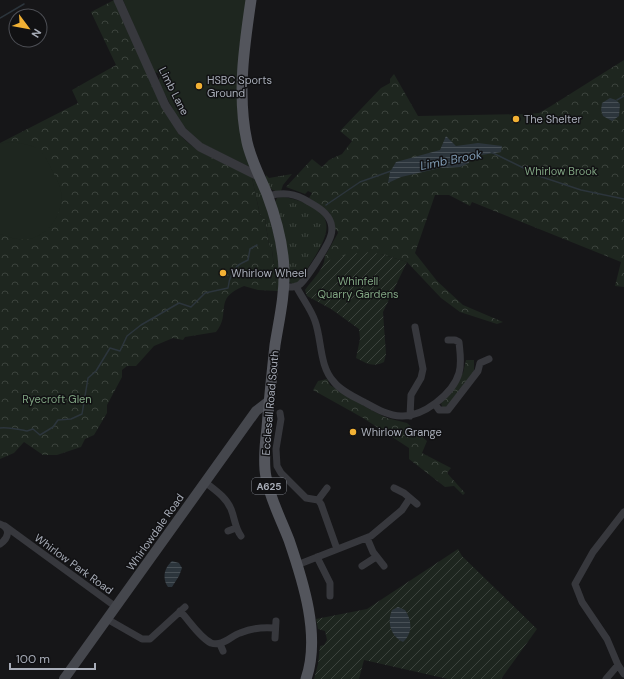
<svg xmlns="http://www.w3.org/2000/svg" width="624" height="679" font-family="'DM Sans',sans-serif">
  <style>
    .grass { fill: url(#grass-tufts) }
    .forest { fill: url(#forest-crowns) }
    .garden { fill: url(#garden-furrows) }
    .pitch { fill: #1e261f }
    .water { fill: url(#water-rules) }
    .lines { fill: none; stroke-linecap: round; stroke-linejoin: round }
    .stream { stroke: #2c353c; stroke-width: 1.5 }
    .minor { stroke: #37383d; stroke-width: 7 }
    .tertiary { stroke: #37383d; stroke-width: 9 }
    .secondary { stroke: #45474d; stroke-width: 10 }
    .primary { stroke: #53555c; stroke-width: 11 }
    .poi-dot { fill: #f2b134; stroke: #111113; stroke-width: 1.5 }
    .labels { text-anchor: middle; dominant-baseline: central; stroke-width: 3; stroke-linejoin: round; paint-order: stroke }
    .shield { fill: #111113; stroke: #7b7e86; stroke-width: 1 }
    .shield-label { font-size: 10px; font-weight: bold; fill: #a8adb8 }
    .poi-label { font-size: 11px; fill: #a8adb8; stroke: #111113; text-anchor: start }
    .street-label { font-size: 11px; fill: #a8adb8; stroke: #111113 }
    .park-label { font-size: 11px; fill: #7fa381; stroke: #111113 }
    .water-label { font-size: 12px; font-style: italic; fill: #7f9bb3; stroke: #111113 }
  </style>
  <defs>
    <pattern id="grass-tufts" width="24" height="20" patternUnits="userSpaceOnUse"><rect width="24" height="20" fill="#1e261f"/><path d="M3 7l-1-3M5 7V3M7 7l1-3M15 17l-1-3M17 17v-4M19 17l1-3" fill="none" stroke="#3c433d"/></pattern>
    <pattern id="forest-crowns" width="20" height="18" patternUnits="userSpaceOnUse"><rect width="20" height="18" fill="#1e261f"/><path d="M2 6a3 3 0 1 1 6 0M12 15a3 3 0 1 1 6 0" fill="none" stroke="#3c433d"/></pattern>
    <pattern id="garden-furrows" width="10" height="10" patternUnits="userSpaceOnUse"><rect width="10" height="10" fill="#1e261f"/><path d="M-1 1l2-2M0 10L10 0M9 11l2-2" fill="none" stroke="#3c433d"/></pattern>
    <pattern id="water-rules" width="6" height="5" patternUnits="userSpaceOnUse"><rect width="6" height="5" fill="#2c353c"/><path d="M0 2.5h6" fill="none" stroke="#485056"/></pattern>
  </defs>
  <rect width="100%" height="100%" fill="#161618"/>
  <path class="grass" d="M292,174L283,185L281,191C270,192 269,187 265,179L266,175L269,178Z
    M252,178L260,183L279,254L281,291H277L272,250L269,245L265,219L260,215Z
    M284,197C353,211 323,243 298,283L293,284L289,282L275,202L277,198Z"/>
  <path class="forest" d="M114,0H116L178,133C196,154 225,163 249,175L252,178L260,215L265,219L269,245L272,250L277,291L258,290L244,286C212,299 232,313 216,332L185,337L183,340L173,338L154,346L136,366H127L122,370V377L107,405V413L94,435L85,439L81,447L57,455H43L24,442L14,453L0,459V143L78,103L72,90L116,65L91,12Z
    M624,60V287L615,286L621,262L472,202L470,206L449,195H435L415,253L437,281L463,305L503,322L497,324L460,312L441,298L407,262L381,254L324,262L325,256L338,233L337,230L332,231L330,213L309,198L312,193L308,191L305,194L286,187L312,159L322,167L329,160L342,154L352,141L340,131L381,88L390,83V79L394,74L418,116L529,114L539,113L551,106Z
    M466,360H474V371L448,406L443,408L441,404L443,401L463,373Z
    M327,379L330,385L371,410L387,418L407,423L427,441L422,453L451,468L447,473L465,493L463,495L454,486L445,487L409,459V448L363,418L313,390L318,381Z"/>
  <path class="garden" d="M365,252L381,254L407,262L383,312L386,354L384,362C373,368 366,363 356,358L360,339L359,329L331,309L307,296L305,290C312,280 321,272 324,262L346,255Z
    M458,549L462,556L537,629L501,679H448L364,660L359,679H314L318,664L320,646L324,645L327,640L325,631L318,629L316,619L367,609Z"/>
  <path class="pitch" d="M123,0H247L239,49L250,167L201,143L180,123L158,81L160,77L158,73L154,72Z
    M9,142C18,143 30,144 38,149C45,154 48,163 52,170C55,177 60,184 61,192C64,212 50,234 30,239C20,241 8,237 0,234V144Z"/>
  <path class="water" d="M610,98L616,100L620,104L619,116L612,121L603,116L601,110L602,103Z
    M446,136L456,146L478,143L502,146L501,152L468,157L469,163L460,167L440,168L401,177L388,183L390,172L396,162L440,150Z
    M172,561L179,563L182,568L179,576L172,587H168C162,579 164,568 172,561Z
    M398,607L405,610C412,620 413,633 403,642C390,636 387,622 392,610Z"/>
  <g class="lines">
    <path class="stream" d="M0,18L24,4
      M617,100L624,96
      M491,152L542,177L581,190L624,199
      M326,205L360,182L391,171
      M0,428C9,427 17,429 27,431L33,429L40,435L53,427L58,420L71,419L82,414L88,378L96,371L110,348L120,351L127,336L141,325L179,303L191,307L205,293L228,288C229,279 233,267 242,263C244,262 246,261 248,260L250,249L257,245"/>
    <path class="minor" d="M268,196C283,192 295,193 309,202C318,207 328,213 331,223C332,227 332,232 331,235C329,244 306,280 299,285C295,288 289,287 284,287
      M296,286C302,298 311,309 315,321C322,340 319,366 334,382C341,391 354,397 364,402C375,408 388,416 401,416C423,417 453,394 459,373C462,363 460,353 459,342L455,340H448
      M435,404L439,410H448L478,371L480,363L489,359
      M280,413L281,419L276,449L277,466L281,473L306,498L318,500L321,504L337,549
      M410,416L411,395L421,378L423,369L415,327
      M205,482C215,490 226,497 231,509C235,519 235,528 241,536
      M394,488L404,493L417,504
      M318,500L327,488
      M624,512L593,552L575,584L582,602L607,639L618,665L624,674
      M0,524C11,528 9,538 0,544
      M5,526L116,607
      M228,531L236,528
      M367,538L373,552L384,566
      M317,557L330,583V596
      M297,565L371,536L402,510L410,498
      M362,566L376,557
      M180,611C189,620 199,637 211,643C222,647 231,636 240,633C250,629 263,627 274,628
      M107,619L142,639H150L185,607
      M275,638L276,621
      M220,644L223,651
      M606,679L618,665"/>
    <path class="tertiary" d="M118,0L165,105L182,131L200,147L260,177"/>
    <path class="secondary" d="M64,679L256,411L269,401"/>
    <path class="primary" d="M251,0C244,47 237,96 247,142C251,160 260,177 267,194C276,218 283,244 284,269C285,295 279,320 275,345C272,373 269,401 267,428C265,444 263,462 266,477C270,499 281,519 289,540C303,581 321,636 306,679"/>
  </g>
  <g class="poi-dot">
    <circle cx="199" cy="86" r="4"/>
    <circle cx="516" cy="119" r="4"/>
    <circle cx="223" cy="273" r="4"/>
    <circle cx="353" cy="432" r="4"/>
  </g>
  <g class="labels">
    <rect class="shield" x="252" y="478" width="34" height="16" rx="3"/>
    <g class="shield-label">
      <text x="269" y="486">A625</text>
    </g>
    <g class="poi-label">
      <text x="207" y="80">HSBC Sports<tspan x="207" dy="13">Ground</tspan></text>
      <text x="524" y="119">The Shelter</text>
      <text x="231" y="273">Whirlow Wheel</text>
      <text x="361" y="432">Whirlow Grange</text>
    </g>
    <g class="street-label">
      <text transform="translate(174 91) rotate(63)">Limb Lane</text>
      <text transform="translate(270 403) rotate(-85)">Ecclesall Road South</text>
      <text transform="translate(155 532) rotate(-55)">Whirlowdale Road</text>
      <text transform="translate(74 564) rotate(36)">Whirlow Park Road</text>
    </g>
    <g class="park-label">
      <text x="561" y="171">Whirlow Brook</text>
      <text x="358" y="281">Whinfell<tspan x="358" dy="13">Quarry Gardens</tspan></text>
      <text x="57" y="399">Ryecroft Glen</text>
    </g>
    <g class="water-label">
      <text transform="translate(451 160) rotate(-11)">Limb Brook</text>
    </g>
  </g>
  <g transform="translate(28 28) rotate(122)"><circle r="19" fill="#111113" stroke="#4d4f55"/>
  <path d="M0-3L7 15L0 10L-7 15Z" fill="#f2b134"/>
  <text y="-6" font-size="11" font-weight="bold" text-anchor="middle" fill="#a8adb8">N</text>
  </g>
  <path d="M10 663v6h85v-6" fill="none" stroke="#a8adb8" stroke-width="2"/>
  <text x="16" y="663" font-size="12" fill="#a8adb8" stroke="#111113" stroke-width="3" paint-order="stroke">100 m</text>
</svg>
